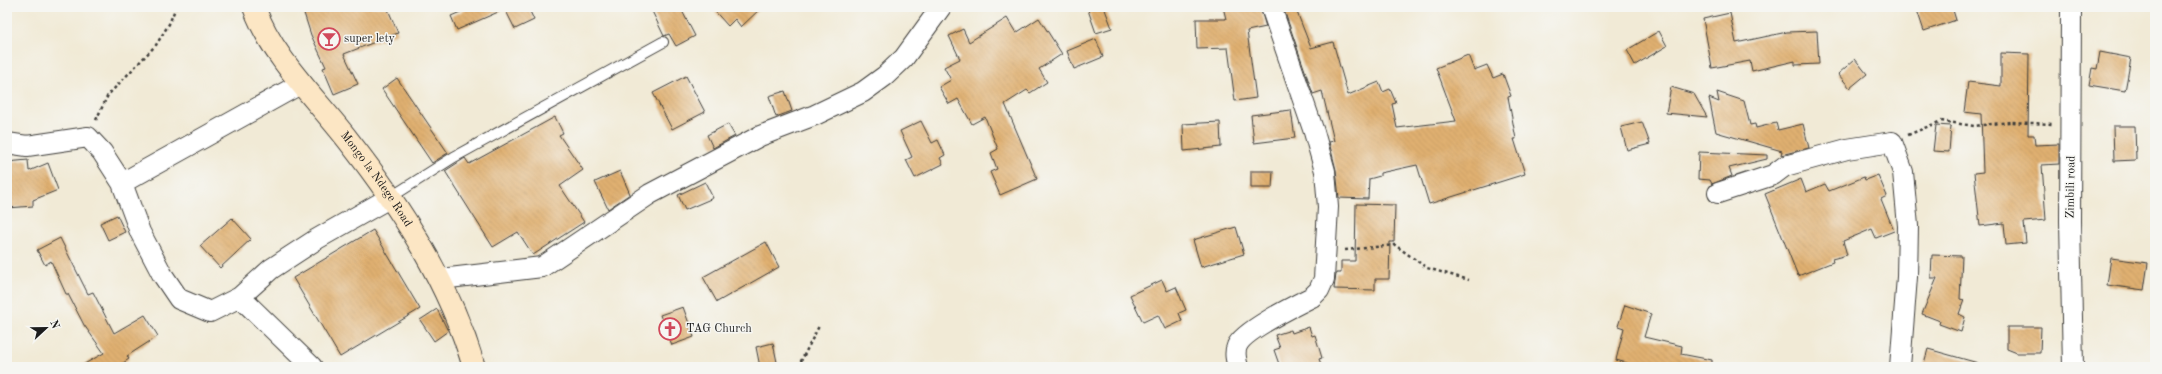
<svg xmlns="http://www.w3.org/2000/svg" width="2162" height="374" font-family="'Old Standard TT',serif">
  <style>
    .building { fill: url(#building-back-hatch) }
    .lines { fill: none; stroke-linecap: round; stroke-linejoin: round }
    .lane-casing { stroke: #3c3b38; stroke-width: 12 }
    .street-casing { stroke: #3c3b38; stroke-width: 22 }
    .secondary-casing { stroke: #3c3b38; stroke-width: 24 }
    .path { stroke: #3c3b38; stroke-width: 2.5; stroke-dasharray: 3 3; stroke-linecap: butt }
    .lane { stroke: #fff; stroke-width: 10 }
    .street { stroke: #fff; stroke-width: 20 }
    .secondary { stroke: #fce6c4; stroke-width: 22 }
    .labels { text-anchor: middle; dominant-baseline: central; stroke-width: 3; stroke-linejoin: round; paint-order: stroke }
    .poi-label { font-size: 12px; fill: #1c1c1c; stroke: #f6f6f2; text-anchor: start }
    .street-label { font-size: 12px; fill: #1c1c1c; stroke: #f6f6f2 }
  </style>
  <defs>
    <pattern id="building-back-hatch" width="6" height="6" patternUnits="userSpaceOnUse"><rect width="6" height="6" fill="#e0b071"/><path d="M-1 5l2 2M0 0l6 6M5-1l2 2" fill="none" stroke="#c09761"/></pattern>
  </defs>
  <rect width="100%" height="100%" fill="#f6f6f2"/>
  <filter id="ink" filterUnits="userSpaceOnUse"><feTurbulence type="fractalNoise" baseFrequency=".025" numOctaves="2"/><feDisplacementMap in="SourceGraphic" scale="8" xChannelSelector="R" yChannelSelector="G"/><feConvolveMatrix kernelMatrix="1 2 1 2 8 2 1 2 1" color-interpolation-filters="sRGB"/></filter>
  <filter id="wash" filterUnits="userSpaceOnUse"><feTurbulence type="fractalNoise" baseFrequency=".012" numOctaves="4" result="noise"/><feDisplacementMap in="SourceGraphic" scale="16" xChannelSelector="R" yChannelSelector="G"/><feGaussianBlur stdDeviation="0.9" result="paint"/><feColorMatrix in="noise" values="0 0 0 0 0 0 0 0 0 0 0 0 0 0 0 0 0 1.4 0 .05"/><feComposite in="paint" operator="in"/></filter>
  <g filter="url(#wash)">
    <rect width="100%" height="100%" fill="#f1ead6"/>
    <g id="blocks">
      <path class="building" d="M302,7H387L398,33L344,54L358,84L334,94L323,68L326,67L311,35Z
        M472,7H528L534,20L515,29L505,9L457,30L451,16Z
        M650,7H680L695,36L676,46L669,34L664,36Z
        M711,7H762L741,27L735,19L728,26Z
        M1087,7H1104L1112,28L1096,33Z
        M1223,7H1260L1266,27L1247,31L1256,98L1235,101L1228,48L1197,49L1196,19H1226Z
        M1283,7H1295L1311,48L1333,42L1348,95L1379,82L1383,92L1390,89L1396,103L1392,104L1397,128L1456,121L1436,68L1468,55L1474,70L1487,65L1493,78L1503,74L1511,96L1508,97L1516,139H1514L1525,174L1429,204L1417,165L1380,173V176L1369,179L1368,199L1339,198L1336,170L1329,142L1334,141L1322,91L1313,94Z
        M1916,7H1952L1956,20L1924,31Z
        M1730,13L1736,43L1787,32L1817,31L1819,64L1795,65V61L1752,71L1750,61L1712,68L1703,19Z
        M1007,18L1016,33L1039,18L1062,54L1039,69L1047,82L1030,93L1027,90L1005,104L1037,179L1000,195L990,172L997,169L991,153L998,149L985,117L972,124L958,99L949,104L939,87L951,80L944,67L960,59L949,36L963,29L969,42Z
        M1659,31L1667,46L1635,65L1627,50Z
        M1096,39L1103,57L1074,69L1067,51Z
        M2100,52L2131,58L2125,91L2089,85L2092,68L2097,69Z
        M2001,53L2029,54L2028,135H2034L2035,145L2059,144V164L2042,165L2046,220L2024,222L2026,243L2006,245L2004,223L1980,226L1974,173L1983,172L1981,114L1964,112L1968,82L2001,86Z
        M1855,59L1867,74L1850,88L1838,74Z
        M686,76L705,112L672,129L653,93Z
        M397,78L448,153L432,163L382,89Z
        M1671,87L1694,94L1707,117L1666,113Z
        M785,91L792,111L776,117L769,96Z
        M1717,92L1744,101L1750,125L1755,124L1756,128L1776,123L1778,130L1803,124L1809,148L1781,155L1782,151L1716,132L1709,98L1719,102Z
        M1291,110L1295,138L1254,143L1251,115Z
        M555,117L563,133L559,135L583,170L560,186L584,222L533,255L518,232L493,247L445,171L465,158L469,164Z
        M921,121L932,143L938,140L945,155L940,158L943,164L915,178L906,160L912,157L900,131Z
        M1220,122L1221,147L1184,151L1183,124Z
        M1642,122L1650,144L1627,150L1621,127Z
        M728,124L735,136L713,148L707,135Z
        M1936,125L1951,126L1949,152L1933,151Z
        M2113,126H2135L2136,160L2114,161Z
        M1699,152L1767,155V159L1729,168L1732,176L1712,184L1710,180L1698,179Z
        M28,160L29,171L48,163L58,190L33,200V206L8,208L7,162Z
        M620,171L630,194L608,209L595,182Z
        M1251,171H1273L1272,188H1251Z
        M1878,175L1887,196L1881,199L1894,231L1876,238L1872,229L1843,241L1847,255L1832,259L1833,262L1798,276L1765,194L1801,179L1806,192L1825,184L1829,191L1864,177L1865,180Z
        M705,182L713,198L685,210L678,195Z
        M1356,204L1395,205L1394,242H1390L1389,279H1375V290L1334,289L1336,273H1341V261H1355Z
        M117,215L125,232L108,240L100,223Z
        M232,218L251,239L220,268L200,246Z
        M1236,227L1244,254L1201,267L1193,240Z
        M373,230L420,309L340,357L293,278Z
        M60,238L88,294L93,292L114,333L145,315L158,336L127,356L129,359L117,367H79L104,353L84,325L68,294H66L51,261L45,265L37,250Z
        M766,242L779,267L717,302L703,277Z
        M1932,255L1962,256L1960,299L1964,300L1959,314L1965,317L1961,332L1939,324L1940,321L1922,314L1937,278H1931Z
        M2111,258L2148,263L2144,290L2107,285Z
        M1162,280L1167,291L1176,287L1186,310L1179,313L1182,321L1165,329L1158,315L1143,322L1130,295Z
        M1625,305L1651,314L1644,337L1682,346L1681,354L1712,360V367H1641L1616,360L1624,328L1618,326Z
        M683,307L694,337L672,345L660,315Z
        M437,309L448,331L434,341L420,320Z
        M1309,327L1312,336L1315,335L1322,358L1319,359L1322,367H1280L1274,350L1280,348L1275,335L1291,330L1292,333Z
        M2007,327H2041L2040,353H2017L2007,349Z
        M773,343L778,367H760L756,347Z
        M1928,349L1978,363L1977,367H1923Z"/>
    </g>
  </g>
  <g filter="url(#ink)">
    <use href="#blocks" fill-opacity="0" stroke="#3c3b38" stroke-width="1"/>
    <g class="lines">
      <g class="lane-casing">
        <path id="lane" d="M391,197L454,157L663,42"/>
      </g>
      <g class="street-casing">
        <path id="street" d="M2071,7L2070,221L2073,367
          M7,143L27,146L88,137L102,152L122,183L140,232L162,274L179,299L210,312L240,297L271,269L317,239L391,197
          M122,183L302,83
          M1718,193L1773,175L1785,166L1847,149L1892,142L1903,172L1908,226L1907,277L1900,367
          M441,279L542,267L650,194L760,136L815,115L863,92L885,76L904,58L941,7
          M240,297L312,367
          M1238,367C1236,360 1234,353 1237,346C1243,331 1296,305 1312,297L1319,290L1324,279L1328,207L1325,171L1314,132L1271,7"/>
      </g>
      <g class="secondary-casing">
        <g id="secondary">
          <path id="s1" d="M254,7C273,59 315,97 348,140C402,209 449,282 474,367"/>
        </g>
      </g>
      <path class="path" d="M96,120L108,95L156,45L169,24L176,7
        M1908,135L1941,121L1974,126L2010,122L2052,124
        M1345,250L1395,245L1427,268L1469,280
        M798,367L819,326"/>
      <use href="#lane" class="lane"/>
      <use href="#street" class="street"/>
      <use href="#secondary" class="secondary"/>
    </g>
  </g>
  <defs>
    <g id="bar-ring" transform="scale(1.15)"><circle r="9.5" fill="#f6f6f2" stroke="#d1495b" stroke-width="1.5"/><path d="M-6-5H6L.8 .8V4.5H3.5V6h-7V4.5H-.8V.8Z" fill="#d1495b"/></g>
    <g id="church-ring" transform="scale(1.15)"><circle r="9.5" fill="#f6f6f2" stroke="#d1495b" stroke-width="1.5"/><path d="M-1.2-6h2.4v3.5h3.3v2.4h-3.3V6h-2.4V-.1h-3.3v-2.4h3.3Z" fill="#d1495b"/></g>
  </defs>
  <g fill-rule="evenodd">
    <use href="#bar-ring" x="329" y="39"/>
    <use href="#church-ring" x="670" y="329"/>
  </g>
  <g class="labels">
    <g class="poi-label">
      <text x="344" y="39">super lety</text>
      <text x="686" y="329">TAG Church</text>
    </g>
    <g class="street-label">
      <text stroke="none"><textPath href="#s1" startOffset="212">Mongo la Ndege Road</textPath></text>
      <text transform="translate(2071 187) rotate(-89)">Zimbili road</text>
    </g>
  </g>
  <rect width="2162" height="374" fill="none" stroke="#f6f6f2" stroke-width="24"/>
  <g transform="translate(46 328) rotate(68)" stroke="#f6f6f2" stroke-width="3" paint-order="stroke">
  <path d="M0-3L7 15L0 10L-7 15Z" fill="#1c1c1c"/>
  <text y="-6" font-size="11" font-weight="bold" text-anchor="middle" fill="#1c1c1c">N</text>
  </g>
</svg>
